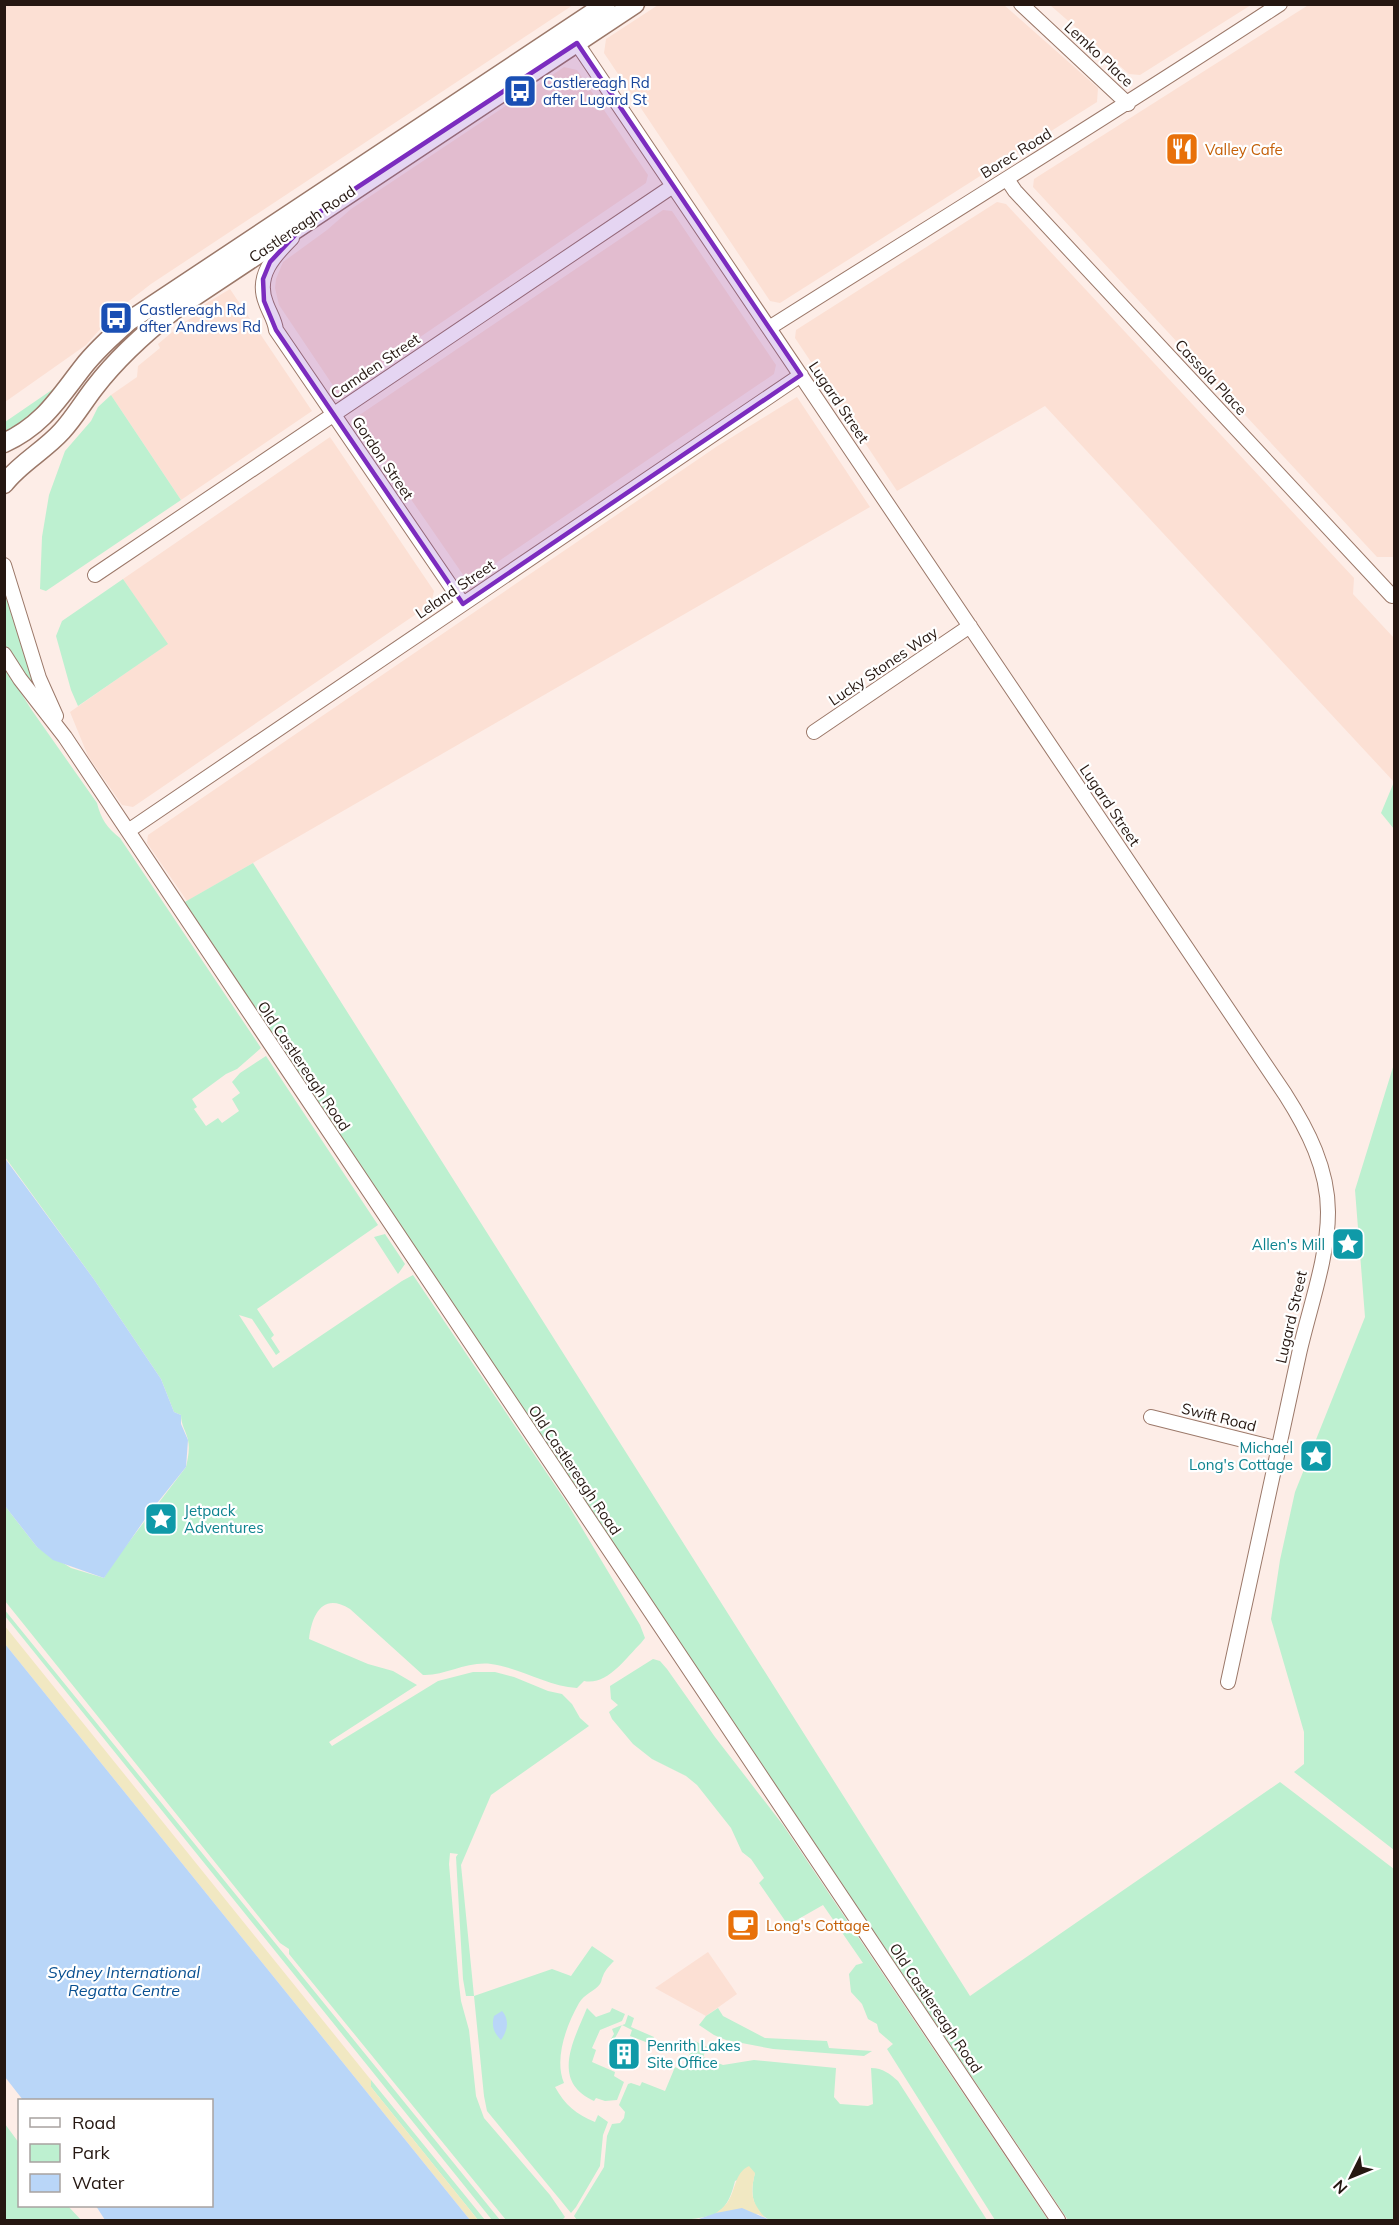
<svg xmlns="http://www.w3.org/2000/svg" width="1399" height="2225" font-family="Mulish,sans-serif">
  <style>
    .built { fill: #fce0d4 }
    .green { fill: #bdf0d0 }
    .sand { fill: #f1e8c2 }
    .water { fill: #b9d6f8 }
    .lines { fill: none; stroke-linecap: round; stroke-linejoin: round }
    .minor-casing { stroke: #9b7869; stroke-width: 16 }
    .major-casing { stroke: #9b7869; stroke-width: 21 }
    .minor { stroke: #fff; stroke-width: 14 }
    .major { stroke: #fff; stroke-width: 18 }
    .marked { fill: #7b2cbf; fill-opacity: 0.2; stroke: #7b2cbf; stroke-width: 4.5; stroke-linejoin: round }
    .labels { text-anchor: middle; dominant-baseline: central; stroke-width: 4.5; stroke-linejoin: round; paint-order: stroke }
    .street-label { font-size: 15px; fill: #251711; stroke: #fff }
    .transit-label { font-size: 15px; fill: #164399; stroke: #fff; text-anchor: start }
    .food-label { font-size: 15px; fill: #c56008; stroke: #fff; text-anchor: start }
    .culture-label { font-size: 15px; fill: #0d838f; stroke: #fff; text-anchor: end }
    .water-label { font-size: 16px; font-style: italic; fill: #095091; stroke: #fff }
  </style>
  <rect width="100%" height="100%" fill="#fdede7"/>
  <path class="built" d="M5,4H573V5L151,284L129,301L102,327L86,345L5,402Z
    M1310,4L1394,5V559L1393,557H1377L1033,187L1034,179Z
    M658,5H1004L1098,88L1097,102L780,303L770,301L604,53L606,39Z
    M1050,5H1251L1140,75L1129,74Z
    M564,67L577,70L648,175L646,183L338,393L279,305L275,288L276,279L283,262L327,230L351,209Z
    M997,202L1006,204L1354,578L1353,594L1394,638V782L1045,406L897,491L795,338L796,330Z
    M663,210L672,211L776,365L774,374L468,582L355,418Z
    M230,289L312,411L181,500L111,395L137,377L138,366L160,348L158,344L183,323L203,311L202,306Z
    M797,397L870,507L187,901L147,843L148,835L716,447Z
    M330,437L434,591L431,604L133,807L122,805L88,756L70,712L167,644L123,579Z
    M708,1952L737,1994L706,2016L655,1988Z"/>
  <path class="green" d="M59,385L34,418L5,435V422Z
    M111,395L181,500L46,591L40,589L42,537L49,495L65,451L91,421L98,407Z
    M123,579L168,644L78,706L71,690L56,636L62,621Z
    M4,588L35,678L26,682L5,644Z
    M4,666L31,709L97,803C101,819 107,828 120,838L261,1048L237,1069L226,1074L192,1099L197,1107L194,1109L206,1126L218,1118L222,1123L239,1111L232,1099L240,1093L232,1082L240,1073L266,1056L378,1225L257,1309L274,1335L271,1338L280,1352L276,1355L252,1319L239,1315L273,1368L402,1281L413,1275L567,1503L640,1625L645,1638L641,1643C626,1658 607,1686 584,1681L577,1688C547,1686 521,1668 491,1664C467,1661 445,1676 423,1675L350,1609C323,1592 312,1614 309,1639L368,1664L393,1671L417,1685L329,1742L332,1746L438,1681L473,1672H495L514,1677L548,1691L562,1694L572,1704L580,1718L589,1726L491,1795L461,1865L474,1996L552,1969L571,1976L592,1946L614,1961C610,1965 605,1970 603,1976C601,1980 602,1981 600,1984C595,1991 584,1994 579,2003C566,2026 554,2059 564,2083L555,2087C565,2105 576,2114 595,2122L598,2115L608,2122L603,2135L600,2166L576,2207L571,2213L487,2111L484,2096L474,1996H466L463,1979L456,1857L458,1854L450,1853L449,1864L459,1984L461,2001L469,2030L476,2096L484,2118L550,2195L565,2217L562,2220H506L289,1954V1949L280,1943L5,1601V1506L37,1547L71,1568L104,1578L109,1568L186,1467C188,1458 190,1449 188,1440C186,1431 181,1425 181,1415L174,1412L161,1379L93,1278L5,1157Z
    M1394,782V829L1381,813Z
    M253,863L970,1996L1280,1782L1394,1869V2220H1068L183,903Z
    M1394,1064V1850L1294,1772L1304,1764V1732L1271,1619L1280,1560L1295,1492L1365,1317L1355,1190Z
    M385,1234L405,1264L398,1274L374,1237Z
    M4,1609L500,2220H492L5,1616Z
    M653,1659L660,1661L667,1669L715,1737L783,1825L1048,2220H995L887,2049L893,2044L879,2032L877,2024L868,2019L862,2004L851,1992L849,1974L856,1965L863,1963L823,1905L788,1925L759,1883L764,1878L751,1859L742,1852L731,1828L697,1785L686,1776L652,1759L633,1744L612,1719L609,1712L618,1705L611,1699L610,1686Z
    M587,2008L596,2017L610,2012L612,2008L625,2014L622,2021L600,2030L592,2048L596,2050L592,2062L615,2072L614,2076L624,2082L617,2100L605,2101L596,2098L594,2101C550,2081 574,2040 587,2008Z
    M718,2008L723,2016L765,2038L827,2041L829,2048L872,2051L864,2056L773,2049L726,2040L714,2035L699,2025L706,2016Z
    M628,2015L634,2018L631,2027L654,2037L651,2044L630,2036L632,2030L622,2025L614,2040L611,2039L614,2034L612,2029L625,2024Z
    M695,2041L707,2047L703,2057L723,2065L754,2060L836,2068L834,2097L840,2104L868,2106L873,2104L871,2068C883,2068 890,2074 898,2081L987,2220H770C751,2211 750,2191 755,2173L735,2181C732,2193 728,2206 717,2213C695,2225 607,2220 577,2220L574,2216L604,2167L607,2136L612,2124L620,2123L624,2118L625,2112L619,2105L628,2084L631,2083L640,2086L642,2082L665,2091L675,2067L679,2069L684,2066L687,2067L691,2062L688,2058Z
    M371,2080L485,2220H478L371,2087Z
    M5,2124L19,2143L20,2206H68L81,2220H5Z"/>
  <path class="sand" d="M4,1625L371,2080V2087L478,2220H470L5,1644Z
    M749,2166L755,2173C750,2194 751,2201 765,2218L758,2214L716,2213C720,2210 724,2207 727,2203C736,2191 734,2173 749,2166Z"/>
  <path class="water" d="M4,1157L93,1278L161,1379L174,1412L181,1415V1424L188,1440L186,1467L150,1512L104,1578L53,1560L37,1547L5,1506Z
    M5,1644L470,2220H105L96,2206H212V2100H23L5,2077Z
    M502,2011C511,2021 506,2033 501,2040C494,2033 491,2026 494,2016Z
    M742,2208L770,2220H696L716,2213Z"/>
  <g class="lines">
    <g class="minor-casing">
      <path id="minor" d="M1021,4L1128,104
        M572,36L1285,1094C1308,1130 1328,1169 1328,1212C1328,1258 1309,1309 1299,1354C1275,1464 1251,1573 1228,1682
        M1007,179L1015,191L1392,596
        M292,238C274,256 255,276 266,303C269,312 275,320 276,330L463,604
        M769,328C940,220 1111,115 1280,4
        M4,565L39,678L56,716
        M95,575L673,186
        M4,654L20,679L65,737L1058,2220
        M814,732L970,626
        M128,831L801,375
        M1151,1417L1279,1449"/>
    </g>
    <g class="major-casing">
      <path id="major" d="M4,443C43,425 58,399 83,367C96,350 113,335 129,321L606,4
        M4,484C20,463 44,451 62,431C74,418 84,401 95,387C118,357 145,333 174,310L635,4"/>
    </g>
    <use href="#minor" class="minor"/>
    <use href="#major" class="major"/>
  </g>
  <path class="marked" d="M577,43L801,375L463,604L276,330L264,301L263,279L270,262L312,217Z"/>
  <defs>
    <g id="bus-square" transform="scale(1.725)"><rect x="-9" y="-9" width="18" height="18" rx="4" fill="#1a4fb4" stroke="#fff"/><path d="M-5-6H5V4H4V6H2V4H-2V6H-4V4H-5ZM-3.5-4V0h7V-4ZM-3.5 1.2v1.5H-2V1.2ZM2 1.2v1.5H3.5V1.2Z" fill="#fff"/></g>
    <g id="restaurant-square" transform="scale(1.725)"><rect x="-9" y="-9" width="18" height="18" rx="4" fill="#e8710a" stroke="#fff"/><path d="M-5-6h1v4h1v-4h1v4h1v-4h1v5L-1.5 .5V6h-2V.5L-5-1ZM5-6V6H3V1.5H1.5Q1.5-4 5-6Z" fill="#fff"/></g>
    <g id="sight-square" transform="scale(1.725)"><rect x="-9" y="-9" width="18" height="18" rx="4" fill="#0f9aa8" stroke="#fff"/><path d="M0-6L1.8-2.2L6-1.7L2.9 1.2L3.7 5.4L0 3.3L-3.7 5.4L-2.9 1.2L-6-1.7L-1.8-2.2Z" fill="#fff"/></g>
    <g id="cafe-square" transform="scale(1.725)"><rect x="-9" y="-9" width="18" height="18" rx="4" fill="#e8710a" stroke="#fff"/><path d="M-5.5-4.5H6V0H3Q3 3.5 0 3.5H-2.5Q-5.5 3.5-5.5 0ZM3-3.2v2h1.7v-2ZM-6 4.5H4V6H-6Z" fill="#fff"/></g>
    <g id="building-square" transform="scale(1.725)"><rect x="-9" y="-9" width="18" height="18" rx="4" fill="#0f9aa8" stroke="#fff"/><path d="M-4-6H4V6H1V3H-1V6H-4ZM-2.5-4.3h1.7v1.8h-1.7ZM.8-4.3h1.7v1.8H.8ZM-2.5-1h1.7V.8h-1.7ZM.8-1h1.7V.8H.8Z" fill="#fff"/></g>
  </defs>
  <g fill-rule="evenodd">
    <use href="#bus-square" x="520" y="91"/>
    <use href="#restaurant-square" x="1182" y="149"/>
    <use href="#bus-square" x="116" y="318"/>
    <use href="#sight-square" x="1348" y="1244"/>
    <use href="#sight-square" x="1316" y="1456"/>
    <use href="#sight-square" x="161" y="1519"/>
    <use href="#cafe-square" x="743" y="1925"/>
    <use href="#building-square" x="624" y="2054"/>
  </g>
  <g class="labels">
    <g class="street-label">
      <text transform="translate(1099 54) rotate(43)">Lemko Place</text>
      <text transform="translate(1016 153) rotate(-32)">Borec Road</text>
      <text transform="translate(302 224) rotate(-34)">Castlereagh Road</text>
      <text transform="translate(375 366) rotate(-34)">Camden Street</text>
      <text transform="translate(1211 377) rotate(47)">Cassola Place</text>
      <text transform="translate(839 402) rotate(56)">Lugard Street</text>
      <text transform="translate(383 458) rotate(56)">Gordon Street</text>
      <text transform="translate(455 589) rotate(-34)">Leland Street</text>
      <text transform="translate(883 666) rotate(-34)">Lucky Stones Way</text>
      <text transform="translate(1110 805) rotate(56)">Lugard Street</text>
      <text transform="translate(304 1066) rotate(56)">Old Castlereagh Road</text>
      <text transform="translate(1291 1317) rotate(-77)">Lugard Street</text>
      <text transform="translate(1219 1417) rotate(14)">Swift Road</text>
      <text transform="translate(575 1470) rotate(56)">Old Castlereagh Road</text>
      <text transform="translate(936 2008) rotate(56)">Old Castlereagh Road</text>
    </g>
    <g class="transit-label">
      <text x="543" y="82">Castlereagh Rd<tspan x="543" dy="17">after Lugard St</tspan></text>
      <text x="139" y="309">Castlereagh Rd<tspan x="139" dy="17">after Andrews Rd</tspan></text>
    </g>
    <g class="food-label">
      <text x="1205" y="149">Valley Cafe</text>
      <text x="766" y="1925">Long's Cottage</text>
    </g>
    <g class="culture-label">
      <text x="1325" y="1244">Allen's Mill</text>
      <text x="1293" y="1447">Michael<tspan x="1293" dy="17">Long's Cottage</tspan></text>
      <text x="184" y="1510" text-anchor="start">Jetpack<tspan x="184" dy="17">Adventures</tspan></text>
      <text x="647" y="2045" text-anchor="start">Penrith Lakes<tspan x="647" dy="17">Site Office</tspan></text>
    </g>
    <g class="water-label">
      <text x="124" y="1972">Sydney International<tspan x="124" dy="18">Regatta Centre</tspan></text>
    </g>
  </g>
  <rect width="1399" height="2225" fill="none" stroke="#251711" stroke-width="12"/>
  <rect x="18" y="2099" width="195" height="108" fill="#ffffff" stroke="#a8a2a0" stroke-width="1.5"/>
  <rect x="30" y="2118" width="30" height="9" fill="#ffffff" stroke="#a8a2a0" stroke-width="1.5"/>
  <text x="72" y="2129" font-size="18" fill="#251711">Road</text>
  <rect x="30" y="2144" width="30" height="18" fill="#bdf0d0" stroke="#a8a2a0" stroke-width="1.5"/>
  <text x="72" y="2159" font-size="18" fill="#251711">Park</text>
  <rect x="30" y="2174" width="30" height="18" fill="#b9d6f8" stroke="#a8a2a0" stroke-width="1.5"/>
  <text x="72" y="2189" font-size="18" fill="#251711">Water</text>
  <g transform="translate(1351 2177) rotate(227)" stroke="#ffffff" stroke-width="4.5" paint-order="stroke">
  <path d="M0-4.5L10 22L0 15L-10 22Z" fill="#251711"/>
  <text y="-9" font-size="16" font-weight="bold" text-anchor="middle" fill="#251711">N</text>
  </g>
</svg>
